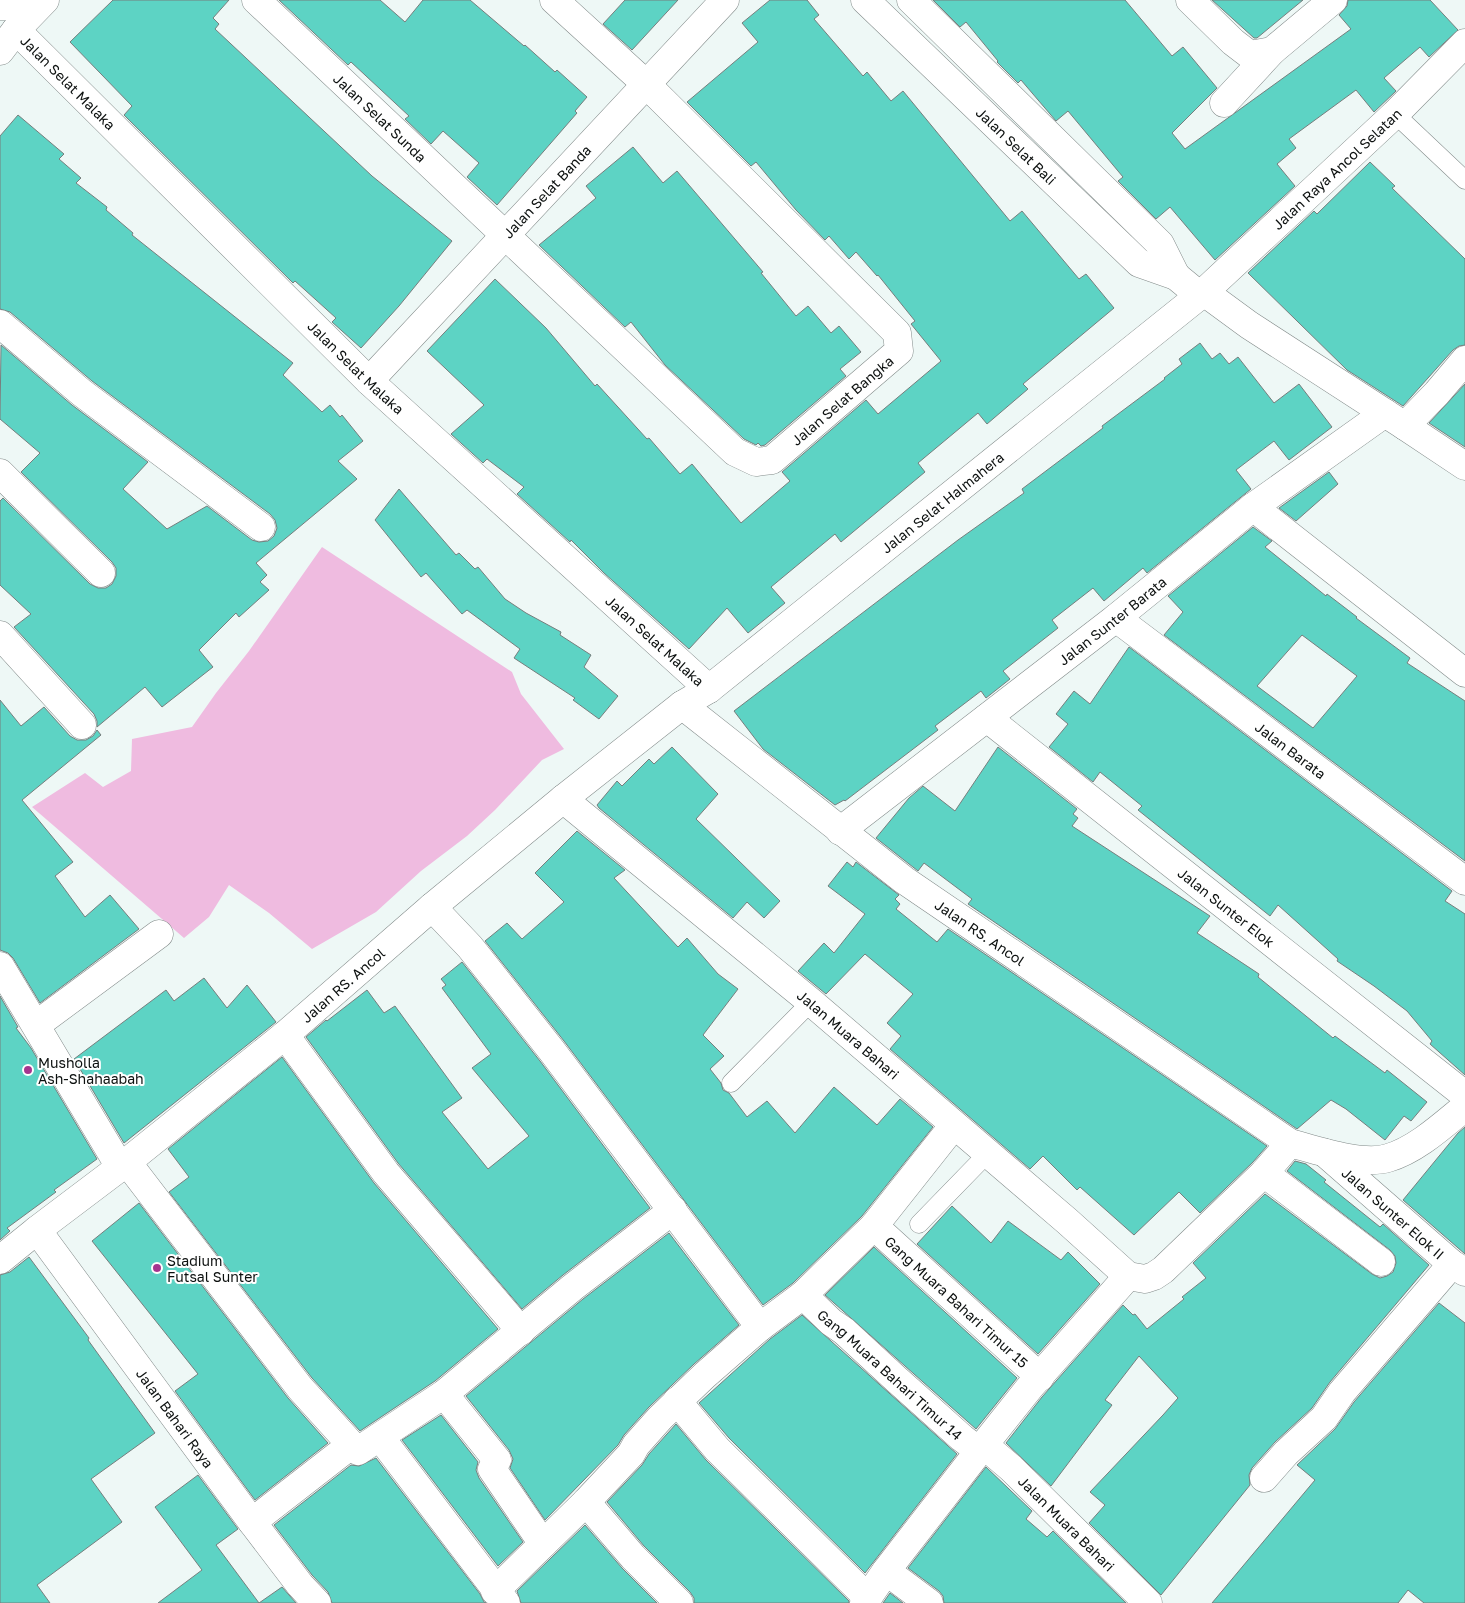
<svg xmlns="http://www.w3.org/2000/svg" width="1465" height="1603" font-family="'Golos Text',sans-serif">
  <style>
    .green { fill: #efbbe0 }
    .building { fill: #5dd3c4; stroke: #767e7d; fill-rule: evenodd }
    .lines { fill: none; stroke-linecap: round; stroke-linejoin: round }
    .lane-casing { stroke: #838b8a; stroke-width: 19 }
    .street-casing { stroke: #838b8a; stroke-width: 29 }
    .secondary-casing { stroke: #838b8a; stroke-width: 29 }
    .lane { stroke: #fff; stroke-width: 18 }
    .street { stroke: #fff; stroke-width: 28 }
    .secondary { stroke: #fff; stroke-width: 28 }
    .poi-dot { fill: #a6348f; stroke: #fff; stroke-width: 2 }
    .labels { text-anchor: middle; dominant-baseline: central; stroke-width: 4; stroke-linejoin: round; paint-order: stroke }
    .street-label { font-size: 14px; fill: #0c100f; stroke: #fff }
    .poi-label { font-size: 14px; fill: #0c100f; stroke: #fff; text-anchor: start }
  </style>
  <rect width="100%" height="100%" fill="#eef8f6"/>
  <path class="green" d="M322,547L512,672L521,694L564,749L542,760L495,810L467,836L421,871L376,912L312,949L269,913L229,885L209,917L184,938L32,807L85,773L103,787L131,771L132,739L192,727L216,693L249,651Z"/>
  <path class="building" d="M113,0H229L213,18L219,24L215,29L372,176L452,241L399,306L361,348L332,322L336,318L295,281L293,283L124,115L132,106L70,42Z
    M279,0H380L405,22L423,0H470L524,46L525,45L555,72L557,70L587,97L575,111L577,113L497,205L467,177L479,163L443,131L431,144L405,119L409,116L351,62L348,65Z
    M625,0H678L632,50L603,24Z
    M770,0H807L819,15L814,19L863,76L867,72L891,101L903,91L1010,221L1022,211L1079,279L1086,274L1114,308L1023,384L1028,389L987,424L978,413L918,463L925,472L841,542L835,534L771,587L785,603L748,633L727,608L689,649L604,573L571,540L570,542L517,494L524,487L487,459L483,463L451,434L484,405L427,351L495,279L546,328L595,386L597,384L647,439L649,438L680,474L692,464L741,523L790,481L782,472L866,400L878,414L941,361L911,324L915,321L878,275L877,276L856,252L849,259L829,236L825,240L796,210L756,162L751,166L687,102L758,42L742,23Z
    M933,0H1125L1172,56L1183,47L1217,88L1172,133L1185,149L1351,29L1339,15L1347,6L1348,0H1430L1458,30L1429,57L1420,47L1384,78L1396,91L1374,112L1356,90L1289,139L1296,148L1277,164L1295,186L1215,260L1170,207L1156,219L1118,181L1123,177L1068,111L1056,121L1021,80L1018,83L997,62L998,61L966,22L960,27Z
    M1212,0H1303L1257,38H1254Z
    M18,115L64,154L59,159L81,178L76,183L107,207L106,210L133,233L132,235L293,363L283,375L322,412L330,405L340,417L342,415L363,441L338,461L357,479L256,563L267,575L260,582L269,590L239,617L236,613L199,650L213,667L162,707L145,687L97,727V721L94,714L14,627L31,614L0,585V501L3,498L90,584L98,588H106L112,584L116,576V568L112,562L21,472L40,453L0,419L1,345L72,405L148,462L123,489L167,529L207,506L252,540L259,542L268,541L274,536L277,528L275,520L270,514L92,381L10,312L0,309V136Z
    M633,147L663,183L677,171L763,272L761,273L796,316L808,306L831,333L839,326L861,352L840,369L846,376L765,445L761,446L758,443L756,445L744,439L665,365L631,322L625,327L539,245L596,198L586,186Z
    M1370,162L1395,186L1392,188L1465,259V345L1459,346L1453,350L1403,406L1347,370L1248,273L1314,211L1317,214Z
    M1200,343L1212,359L1220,353L1229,364L1238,357L1274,403L1299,384L1332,427L1289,460L1274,441L1236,470L1251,489L1147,573L1143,568L1104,601L1093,588L1052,620L1058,628L1003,671L1010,679L986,698L981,691L935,726L938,730L845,801L844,800L835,805L763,749L734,711L958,540L1024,493L1022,489L1103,428L1102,426L1165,379L1164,378L1182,364L1179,359Z
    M1465,384V447L1429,423Z
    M1329,472L1338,484L1296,521L1279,508Z
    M399,489L456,555L459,553L475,569L478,567L505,599L526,613L561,632L560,635L591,655L584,667L618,696L599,719L573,700L575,698L514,658L520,649L467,610L462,614L426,573L421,577L375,520Z
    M1253,527L1272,541L1265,547L1326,596L1327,594L1357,617L1356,618L1410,658L1407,663L1465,701V861L1164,635L1183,612L1168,596ZM1302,635L1357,676L1313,728L1257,686Z
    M1129,647L1452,891L1445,901L1465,914V1075L1430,1044L1432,1041L1407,1011L1374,986L1337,961L1338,959L1278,905L1270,916L1138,810L1142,806L1100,772L1093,782L1049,747L1068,724L1056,714L1074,691L1090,704Z
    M0,700L21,726L44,707L70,736L77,740H86L93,736L97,730L101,735L22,800L73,862L55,876L85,917L110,895L139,929L40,1003L13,958L8,953L0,950Z
    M672,747L718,794L696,819L780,901L764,918L747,902L733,918L599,808L597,805L617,781L622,786L649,759L654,764Z
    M998,747L1077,809L1073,814L1078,818L1072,826L1210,916L1197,933L1259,974L1258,977L1333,1038L1335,1036L1385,1073L1387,1070L1427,1102L1411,1121L1404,1116L1385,1140L1346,1109L1331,1100L1297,1129L968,904L972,899L924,863L918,871L876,838L909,798L923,786L955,811Z
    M577,831L625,870L614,878L678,947L687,938L718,974L738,989L703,1035L724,1056L710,1069L721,1083L723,1090L729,1093L747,1117L767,1101L795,1133L834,1087L877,1125L900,1099L933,1127L862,1216L793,1283L763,1305L564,1041L485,941L507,923L522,939L564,902L535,873Z
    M847,862L853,867L856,862L899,895L895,899L900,904L896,909L937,942L948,929L1267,1146L1253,1162L1200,1213L1179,1192L1134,1235L1080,1187L1077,1190L1043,1156L1030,1169L890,1049L901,1036L887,1023L913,994L865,954L826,994L798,971L824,943L834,953L865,914L828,886Z
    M462,962L540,1061L650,1208L563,1275L522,1309L398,1163L306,1037L326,1020L327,1021L367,990L384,1013L395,1006L462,1098L442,1112L488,1169L529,1136L472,1068L491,1054L442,988L446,985L441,979Z
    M204,978L227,1008L247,985L276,1022L124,1143L74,1059L166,990L174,1001Z
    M0,996L18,1027L16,1028L31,1048L97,1159L54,1190L56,1192L7,1228L10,1231L0,1240Z
    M282,1057L374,1183L498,1329L435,1381L360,1431L312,1378L169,1192L189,1177L168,1149Z
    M1465,1127V1254L1403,1200L1458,1133Z
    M1295,1161L1306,1164L1326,1180L1324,1182L1380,1227L1383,1224L1429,1265L1330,1382L1312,1408L1275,1442L1252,1468L1249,1475L1250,1485L1161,1595L1089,1523L1105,1505L1090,1492L1163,1415L1178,1398L1139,1356L1105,1400L1112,1405L1051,1486L1006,1443L1042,1397L1123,1305L1133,1315L1135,1314L1147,1329L1184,1299L1182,1297L1206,1278L1193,1263L1265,1194L1372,1274L1380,1278L1387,1276L1393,1272L1396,1263L1395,1256L1390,1250L1287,1171Z
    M139,1203L288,1398L328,1443L255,1500L175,1391L198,1374L92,1241Z
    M952,1206L991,1243L1008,1221L1061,1260L1068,1252L1100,1284L1038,1354L917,1244Z
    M669,1233L739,1325L694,1364L649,1407L624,1435L618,1445L545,1520L510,1468L513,1459L509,1450L466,1396L583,1299Z
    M874,1247L1017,1378L976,1429L825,1295Z
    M29,1257L89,1338L88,1340L155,1433L91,1479L122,1522L37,1585L50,1603H0V1275L10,1272Z
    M1439,1303L1465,1323V1603H1424L1408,1590L1398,1603H1212L1315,1480L1297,1465L1335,1429L1354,1402Z
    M802,1315L957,1454L865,1573L729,1438L699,1403L770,1339Z
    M441,1415L478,1462L476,1470L479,1478L523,1542L498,1566L402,1440Z
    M676,1424L706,1460L849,1601V1603H694V1598L690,1592L644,1546L607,1502L642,1465L649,1454Z
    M376,1458L480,1594L484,1602L486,1603H332L328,1592L312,1575L274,1525L351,1465L359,1466Z
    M986,1467L1032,1511L1026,1519L1047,1537L1053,1531L1126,1603H944L943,1596L939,1591L908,1568Z
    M198,1475L238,1529L216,1545L259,1603H158L202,1570L155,1507Z
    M585,1525L622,1568L657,1603H521L517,1591Z
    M282,1587L296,1603H259Z
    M890,1593L903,1603H883Z"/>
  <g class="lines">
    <g class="lane-casing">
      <path id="lane" d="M1395,114L1465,180
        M731,1083L811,1002
        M919,1224L988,1153"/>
    </g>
    <g class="street-casing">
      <g id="street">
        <path id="s1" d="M256,0L735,452L756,462L772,460L899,351L897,333L646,84L554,0"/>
        <path id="s2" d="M865,0L1139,263L1176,276L1199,295"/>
        <path d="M911,0L1160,244L1176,276"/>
        <path d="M1190,0L1233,42L1250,55L1272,51L1333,0"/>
        <path d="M0,6H10L18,0"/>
        <path id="s3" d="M16,30L369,381L709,689"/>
        <path d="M0,51L16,30L45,0"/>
        <path d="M1224,103L1272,51"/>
        <path d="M1204,292L1249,325L1405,426L1465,466"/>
        <path d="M0,324L82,393L261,527"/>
        <path id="s4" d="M369,381L725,0"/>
        <path d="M1405,426L1437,393L1465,360"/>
        <path d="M0,473L101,573"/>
        <path d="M1253,507L1465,673"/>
        <path id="s5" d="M1116,618L1465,881"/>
        <path d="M0,635L82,725"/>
        <path id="s6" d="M682,705L904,880L1290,1143C1316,1150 1362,1166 1388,1158C1416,1150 1443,1125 1465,1107"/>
        <path id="s7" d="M987,718L1465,1095"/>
        <path id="s8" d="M563,799L811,1002L1067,1221L1128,1276L1145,1279L1154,1276L1163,1270L1264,1173L1290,1143"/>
        <path id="s9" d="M840,831L1116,618L1253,507L1385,413"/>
        <path d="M432,907L470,947L552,1051L760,1327"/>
        <path d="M0,966L120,1167"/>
        <path d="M36,1025L159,934"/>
        <path d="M285,1035L386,1173L521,1331"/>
        <path id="s10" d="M1325,1153L1452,1264L1465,1272"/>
        <path d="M127,1162L300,1388L356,1450L358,1451L444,1394L573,1287L673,1210"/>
        <path d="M1264,1173L1381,1262"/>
        <path id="s11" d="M874,1226L1040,1377"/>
        <path id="s12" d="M37,1230L127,1162L285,1035L432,907L563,799L682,705L709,689L1204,292L1395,114L1465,43"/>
        <path id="s13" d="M803,1295L831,1322L844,1331L896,1379L962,1438L979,1451"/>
        <path d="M444,1394L497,1460L492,1469L543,1544"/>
        <path d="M677,1401L717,1449L868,1598"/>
        <path d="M380,1437L506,1603"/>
        <path id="s14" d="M984,1445L1011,1468L1148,1603"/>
        <path d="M1264,1478L1286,1453L1324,1418L1342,1392L1452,1264"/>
        <path d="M586,1502L633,1557L679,1603"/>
        <path d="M252,1522L351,1445"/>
        <path d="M886,1571L929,1603"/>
        <path d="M495,1591L586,1502L631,1454L636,1445L660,1418L705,1375L760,1327L803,1295L874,1226L954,1125"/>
        <path d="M864,1603L886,1571L979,1451L1030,1387L1128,1276"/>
      </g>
    </g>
    <g class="secondary-casing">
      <g id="secondary">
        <path id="s15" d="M0,1260L37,1230L252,1522L300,1585L317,1603"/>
      </g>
    </g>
    <use href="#lane" class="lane"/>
    <use href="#street" class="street"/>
    <use href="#secondary" class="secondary"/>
  </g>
  <g class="poi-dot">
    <circle cx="28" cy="1070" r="5"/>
    <circle cx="157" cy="1268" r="5"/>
  </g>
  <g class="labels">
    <g class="street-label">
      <text stroke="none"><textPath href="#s3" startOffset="74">Jalan Selat Malaka</textPath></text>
      <text stroke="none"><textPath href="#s1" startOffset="171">Jalan Selat Sunda</textPath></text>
      <text stroke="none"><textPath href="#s2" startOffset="210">Jalan Selat Bali</textPath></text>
      <text stroke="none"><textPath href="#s12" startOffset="1679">Jalan Raya Ancol Selatan</textPath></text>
      <text stroke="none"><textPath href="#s4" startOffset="260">Jalan Selat Banda</textPath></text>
      <text stroke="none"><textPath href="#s3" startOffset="479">Jalan Selat Malaka</textPath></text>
      <text stroke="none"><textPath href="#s1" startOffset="790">Jalan Selat Bangka</textPath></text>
      <text stroke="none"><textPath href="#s12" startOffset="1162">Jalan Selat Halmahera</textPath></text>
      <text stroke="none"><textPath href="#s9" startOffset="344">Jalan Sunter Barata</textPath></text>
      <text stroke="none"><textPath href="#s3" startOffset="884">Jalan Selat Malaka</textPath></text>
      <text stroke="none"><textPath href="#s5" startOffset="219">Jalan Barata</textPath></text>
      <text stroke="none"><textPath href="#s7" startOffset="305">Jalan Sunter Elok</textPath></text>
      <text stroke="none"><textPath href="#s6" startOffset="375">Jalan RS. Ancol</textPath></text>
      <text stroke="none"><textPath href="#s12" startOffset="392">Jalan RS. Ancol</textPath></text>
      <text stroke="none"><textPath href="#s8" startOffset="370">Jalan Muara Bahari</textPath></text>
      <text stroke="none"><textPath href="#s10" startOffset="91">Jalan Sunter Elok II</textPath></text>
      <text stroke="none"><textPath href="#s11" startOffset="112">Gang Muara Bahari Timur 15</textPath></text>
      <text stroke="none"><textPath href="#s13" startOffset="118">Gang Muara Bahari Timur 14</textPath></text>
      <text stroke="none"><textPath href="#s15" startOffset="281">Jalan Bahari Raya</textPath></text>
      <text stroke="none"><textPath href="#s14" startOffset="114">Jalan Muara Bahari</textPath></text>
    </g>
    <g class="poi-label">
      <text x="38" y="1062">Musholla<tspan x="38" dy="16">Ash-Shahaabah</tspan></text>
      <text x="167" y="1260">Stadium<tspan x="167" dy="16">Futsal Sunter</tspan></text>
    </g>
  </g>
</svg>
